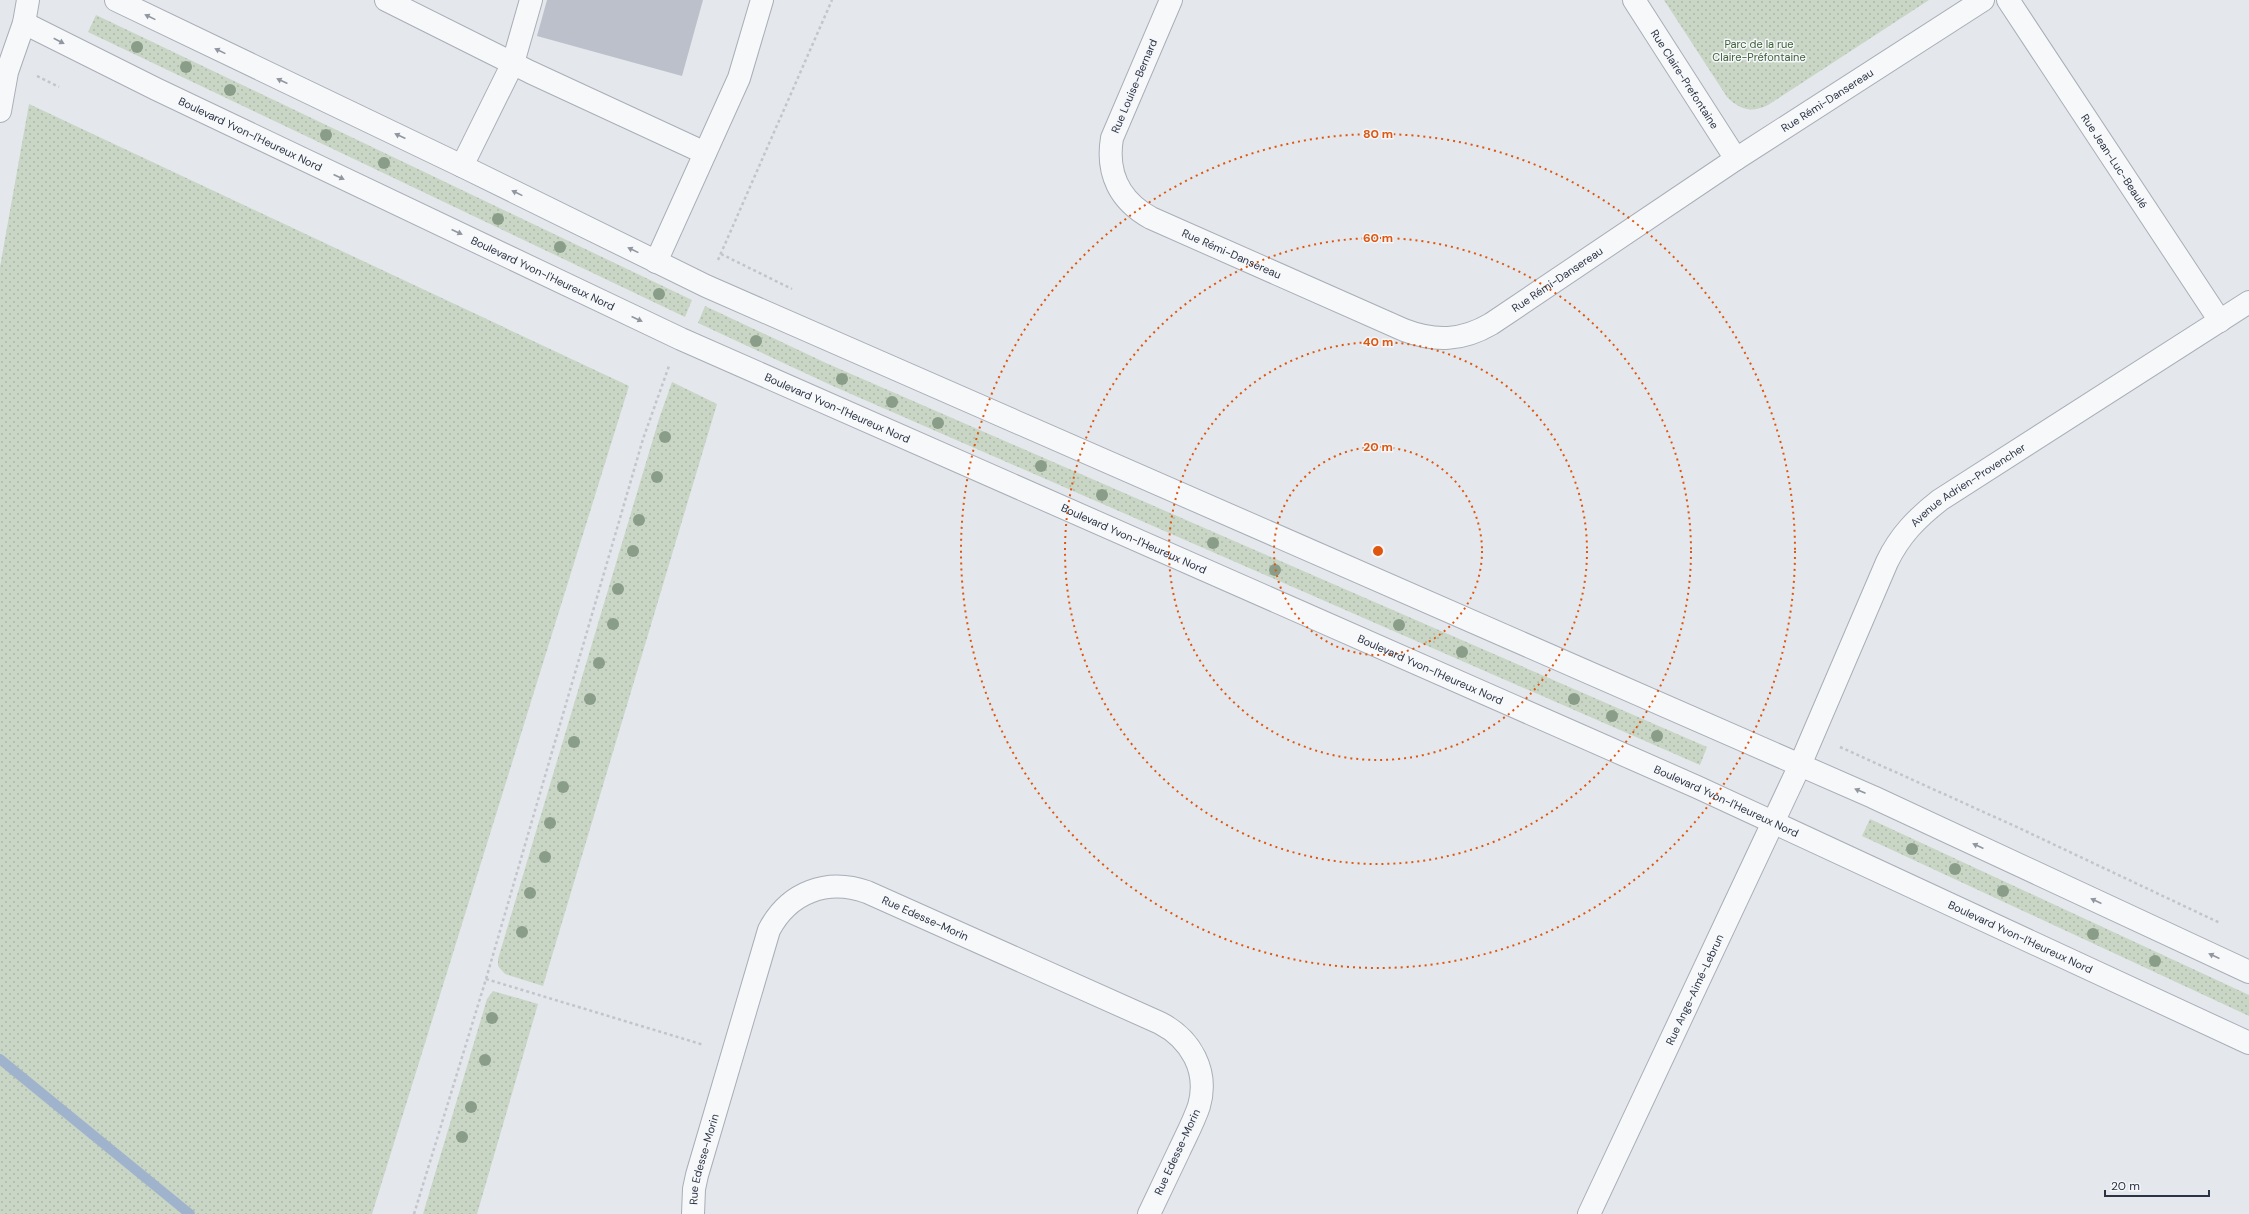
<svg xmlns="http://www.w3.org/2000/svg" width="2249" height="1214" font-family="'DM Sans',sans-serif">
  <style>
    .green { fill: url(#green-dots) }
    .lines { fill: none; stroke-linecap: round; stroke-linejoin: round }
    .stream { stroke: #9fb4cc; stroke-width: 10 }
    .building { fill: #bbc0ca }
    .minor-casing { stroke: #a9aeb7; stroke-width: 24 }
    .path { stroke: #c2c5cb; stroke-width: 2.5; stroke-dasharray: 3 3; stroke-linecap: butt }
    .minor { stroke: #f7f8fa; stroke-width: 22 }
    .tree { fill: #899d89 }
    .oneway { fill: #9196a0 }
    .ring { fill: none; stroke: #df570f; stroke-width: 2; stroke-dasharray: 2 4 }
    .labels { text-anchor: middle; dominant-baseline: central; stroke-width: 3; stroke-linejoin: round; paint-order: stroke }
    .park-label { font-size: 11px; fill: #3f6138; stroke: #f4f6f9 }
    .street-label { font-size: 11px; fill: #2b3445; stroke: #f4f6f9 }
    .centre { fill: #df570f; stroke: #f4f6f9; stroke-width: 2 }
    .ring-label { font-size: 12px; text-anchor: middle; font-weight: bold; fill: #df570f; stroke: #f4f6f9; stroke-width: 3; stroke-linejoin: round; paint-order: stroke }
  </style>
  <defs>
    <pattern id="green-dots" width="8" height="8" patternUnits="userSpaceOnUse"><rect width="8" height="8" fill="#c9d6c5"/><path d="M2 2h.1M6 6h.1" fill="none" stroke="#adb8ab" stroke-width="1.8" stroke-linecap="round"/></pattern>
  </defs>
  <rect width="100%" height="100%" fill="#e4e7ec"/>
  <path class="green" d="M1664,0H1929L1768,105C1752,113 1740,110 1727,97Z
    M96,15L692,300L685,317L88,32Z
    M29,104L629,386L372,1214H0V267Z
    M705,306L826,363L1707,747L1700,765L835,387L698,323Z
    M672,382L717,404L543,986L505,974L498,966V959L659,419Z
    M1870,819L2249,995V1016L1862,836Z
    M493,991L538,1004L477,1214H423L487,999Z"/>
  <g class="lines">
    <path class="stream" d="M0,1059L190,1214"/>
  </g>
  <path class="building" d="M547,0H703L682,76L537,36Z"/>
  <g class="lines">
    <g class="minor-casing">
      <g id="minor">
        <path d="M116,0L462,166L706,286L1873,797L2249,972"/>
        <path d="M386,0L530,72L705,153"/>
        <path id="s1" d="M1171,0L1112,138C1106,174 1120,201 1151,218L1404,330C1435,342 1462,341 1491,324L1736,159L1983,0"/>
        <path id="s2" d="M1634,0L1736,159"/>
        <path id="s3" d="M2008,0L2220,321"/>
        <path id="s4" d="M24,23L156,89L681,339L1697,787L2249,1043"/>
        <path d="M0,111L7,72L24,23L28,0"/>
        <path d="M462,166L513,63L531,0"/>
        <path d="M656,262L739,78L762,0"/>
        <path id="s5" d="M693,1214L694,1189L697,1175L769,930C789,892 827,878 867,892L1160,1023C1191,1039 1209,1071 1199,1106C1194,1121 1186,1136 1179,1151C1169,1172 1159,1193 1149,1214"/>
        <path id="s6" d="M1589,1214L1800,765L1887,562C1900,535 1917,518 1940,500L2249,302"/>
      </g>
    </g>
    <path class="path" d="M37,76L59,87
      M721,254L792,289
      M718,260L832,0
      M1840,747L2019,828L2220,923
      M486,979L704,1045
      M414,1214L486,979L643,439L669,366"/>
    <use href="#minor" class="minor"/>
  </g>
  <g class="tree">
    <circle cx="137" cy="47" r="6"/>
    <circle cx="186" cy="67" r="6"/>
    <circle cx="230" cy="90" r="6"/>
    <circle cx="326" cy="135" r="6"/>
    <circle cx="384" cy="163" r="6"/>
    <circle cx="498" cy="219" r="6"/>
    <circle cx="560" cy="247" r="6"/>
    <circle cx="659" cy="294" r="6"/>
    <circle cx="756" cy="341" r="6"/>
    <circle cx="842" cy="379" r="6"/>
    <circle cx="892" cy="402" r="6"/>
    <circle cx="938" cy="423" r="6"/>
    <circle cx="665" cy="437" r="6"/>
    <circle cx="1041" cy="466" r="6"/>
    <circle cx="657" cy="477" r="6"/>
    <circle cx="1102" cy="495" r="6"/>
    <circle cx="639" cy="520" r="6"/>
    <circle cx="1213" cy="543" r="6"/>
    <circle cx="633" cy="551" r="6"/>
    <circle cx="1275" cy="570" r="6"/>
    <circle cx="618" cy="589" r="6"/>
    <circle cx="613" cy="624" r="6"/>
    <circle cx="1399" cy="625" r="6"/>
    <circle cx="1462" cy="652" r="6"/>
    <circle cx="599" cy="663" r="6"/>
    <circle cx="590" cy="699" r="6"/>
    <circle cx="1574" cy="699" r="6"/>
    <circle cx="1612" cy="716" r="6"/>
    <circle cx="1657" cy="736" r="6"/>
    <circle cx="574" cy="742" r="6"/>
    <circle cx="563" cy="787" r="6"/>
    <circle cx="550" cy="823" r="6"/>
    <circle cx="1912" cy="849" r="6"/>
    <circle cx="545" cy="857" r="6"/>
    <circle cx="1955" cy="869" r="6"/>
    <circle cx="2003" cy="891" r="6"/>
    <circle cx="530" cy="893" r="6"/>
    <circle cx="522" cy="932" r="6"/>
    <circle cx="2093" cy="934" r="6"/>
    <circle cx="2155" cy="961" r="6"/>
    <circle cx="492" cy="1018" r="6"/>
    <circle cx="485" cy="1060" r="6"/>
    <circle cx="471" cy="1107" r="6"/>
    <circle cx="462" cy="1137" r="6"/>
  </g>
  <defs><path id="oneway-solid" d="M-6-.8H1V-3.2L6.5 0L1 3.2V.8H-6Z"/></defs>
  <g class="oneway">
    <use href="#oneway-solid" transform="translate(150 17) rotate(-154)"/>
    <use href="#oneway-solid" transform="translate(59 41) rotate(27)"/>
    <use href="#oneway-solid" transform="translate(220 51) rotate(-154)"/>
    <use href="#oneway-solid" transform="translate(282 81) rotate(-155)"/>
    <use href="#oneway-solid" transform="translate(400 136) rotate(-155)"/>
    <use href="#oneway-solid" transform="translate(339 177) rotate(25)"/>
    <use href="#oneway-solid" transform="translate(517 193) rotate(-154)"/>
    <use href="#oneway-solid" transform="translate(457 232) rotate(25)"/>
    <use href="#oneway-solid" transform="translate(633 250) rotate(-154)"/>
    <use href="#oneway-solid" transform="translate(637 319) rotate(25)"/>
    <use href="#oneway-solid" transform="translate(1860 791) rotate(-157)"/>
    <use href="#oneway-solid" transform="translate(1978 846) rotate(-155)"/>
    <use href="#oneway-solid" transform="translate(2096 901) rotate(-155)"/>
    <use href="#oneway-solid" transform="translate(2214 956) rotate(-155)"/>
  </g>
  <g class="ring">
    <circle cx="1378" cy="551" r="104"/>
    <circle cx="1378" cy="551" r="209"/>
    <circle cx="1378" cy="551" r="313"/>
    <circle cx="1378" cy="551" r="417"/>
  </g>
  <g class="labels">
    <g class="park-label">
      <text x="1759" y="44">Parc de la rue<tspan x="1759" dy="13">Claire-Préfontaine</tspan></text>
    </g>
    <g class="street-label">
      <text stroke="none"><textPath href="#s2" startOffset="94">Rue Claire-Prefontaine</textPath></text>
      <text transform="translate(1134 86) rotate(-67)">Rue Louise-Bernard</text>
      <text stroke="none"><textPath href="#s1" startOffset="1017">Rue Rémi-Dansereau</textPath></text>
      <text stroke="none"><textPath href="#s4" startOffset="252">Boulevard Yvon-l'Heureux Nord</textPath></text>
      <text stroke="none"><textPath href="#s3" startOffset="193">Rue Jean-Luc-Beaulé</textPath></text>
      <text stroke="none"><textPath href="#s1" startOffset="334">Rue Rémi-Dansereau</textPath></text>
      <text stroke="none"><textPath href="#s4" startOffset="576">Boulevard Yvon-l'Heureux Nord</textPath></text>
      <text stroke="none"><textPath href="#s1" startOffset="693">Rue Rémi-Dansereau</textPath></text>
      <text stroke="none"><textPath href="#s4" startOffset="900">Boulevard Yvon-l'Heureux Nord</textPath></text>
      <text stroke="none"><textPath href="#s6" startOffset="831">Avenue Adrien-Provencher</textPath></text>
      <text stroke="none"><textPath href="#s4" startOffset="1224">Boulevard Yvon-l'Heureux Nord</textPath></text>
      <text stroke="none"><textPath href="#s4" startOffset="1548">Boulevard Yvon-l'Heureux Nord</textPath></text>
      <text stroke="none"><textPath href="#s4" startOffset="1872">Boulevard Yvon-l'Heureux Nord</textPath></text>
      <text stroke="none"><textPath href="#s5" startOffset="474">Rue Edesse-Morin</textPath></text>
      <text stroke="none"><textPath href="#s4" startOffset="2196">Boulevard Yvon-l'Heureux Nord</textPath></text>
      <text stroke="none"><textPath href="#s6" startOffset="248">Rue Ange-Aimé-Lebrun</textPath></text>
      <text transform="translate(1177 1152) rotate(-65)">Rue Edesse-Morin</text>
      <text stroke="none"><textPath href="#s5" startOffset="56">Rue Edesse-Morin</textPath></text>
    </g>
  </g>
  <circle cx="1378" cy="551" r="6" class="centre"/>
  <g class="ring-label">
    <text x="1378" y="138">80 m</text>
    <text x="1378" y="242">60 m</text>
    <text x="1378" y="346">40 m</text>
    <text x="1378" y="451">20 m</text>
  </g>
  <path d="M2105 1190v6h104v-6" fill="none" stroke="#2b3445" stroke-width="2"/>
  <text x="2111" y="1190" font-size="12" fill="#2b3445" stroke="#f4f6f9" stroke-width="3" paint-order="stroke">20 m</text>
</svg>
